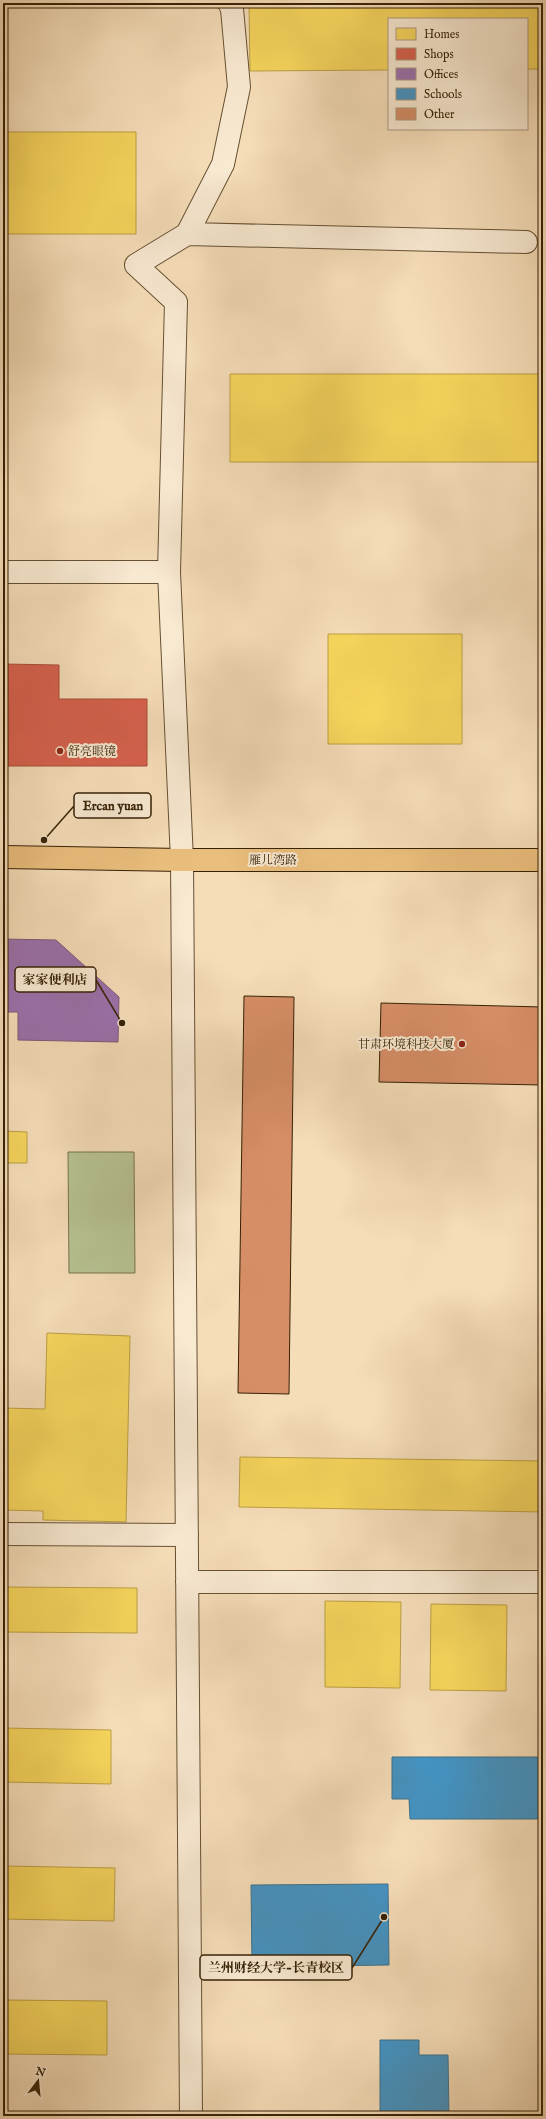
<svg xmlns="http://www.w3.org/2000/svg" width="546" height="2119" font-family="'IM FELL English','Noto Serif SC',serif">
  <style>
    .green { fill: #b7c292; stroke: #76724c }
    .homes { fill: #f6d55c; stroke: #bc9f42 }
    .shops { fill: #d6604d; stroke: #a64d37 }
    .offices { fill: #9970ab; stroke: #7b5879 }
    .schools { fill: #4393c3; stroke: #3f718a }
    .building { fill: #d68e67; stroke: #362105 }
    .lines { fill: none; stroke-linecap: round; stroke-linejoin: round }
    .minor-casing { stroke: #665032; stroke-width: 24 }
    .major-casing { stroke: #362105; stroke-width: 24 }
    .minor { stroke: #f8e9d1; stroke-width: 22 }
    .major { stroke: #eabe7c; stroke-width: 22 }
    .poi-dot { fill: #8f2418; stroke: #f8e9d1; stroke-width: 1.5 }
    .labels { text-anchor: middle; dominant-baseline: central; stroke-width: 4; stroke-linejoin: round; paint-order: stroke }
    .poi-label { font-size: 12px; fill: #362105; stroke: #f8e9d1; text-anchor: start }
    .street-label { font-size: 12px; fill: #362105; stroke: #f8e9d1 }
    .leader { fill: none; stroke: #362105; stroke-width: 1.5 }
    .callout-dot { fill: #362105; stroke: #f8e9d1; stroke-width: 1.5 }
    .callout { fill: #f8e9d1; stroke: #362105; stroke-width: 1.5 }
    .callout-label { font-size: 13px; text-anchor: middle; font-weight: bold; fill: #362105 }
  </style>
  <rect width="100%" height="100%" fill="#f5ddb8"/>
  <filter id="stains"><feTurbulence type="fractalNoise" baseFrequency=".005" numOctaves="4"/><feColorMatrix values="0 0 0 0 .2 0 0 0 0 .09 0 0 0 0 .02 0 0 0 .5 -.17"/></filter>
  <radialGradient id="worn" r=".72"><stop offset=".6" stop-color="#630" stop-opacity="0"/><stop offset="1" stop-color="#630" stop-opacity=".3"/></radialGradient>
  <path class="green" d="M68,1152H134L135,1273H69Z"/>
  <path class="homes" d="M249,3H543V69H527V19H389V70L250,71Z
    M3,132H136V234H3Z
    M230,374H542V462H230Z
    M328,634H462V744H328Z
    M3,1131L27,1132V1163H3Z
    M47,1333L130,1336L126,1522L43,1520V1511L3,1510V1408L45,1409Z
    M3,1396L8,1400L3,1408Z
    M240,1457L543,1461V1512L239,1507Z
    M3,1587L137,1588V1633L3,1632Z
    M325,1601L401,1602L400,1688L325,1687Z
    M431,1604L507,1605L506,1691L430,1690Z
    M3,1728L111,1730V1784L3,1782Z
    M3,1866L115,1868L114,1921L3,1919Z
    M3,2000L107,2001V2055L3,2054Z"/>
  <path class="shops" d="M3,664L59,665V699H147V766H3Z"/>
  <path class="offices" d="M3,939L56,940L119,997L118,1042L18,1040V1012H3Z"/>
  <path class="schools" d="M392,1757H543V1819H410L409,1799H392Z
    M388,1884L389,1965L252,1967L251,1885Z
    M380,2040H419V2055H448L449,2116H380Z"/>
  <path class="building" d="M244,996L294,997L289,1394L238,1393Z
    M381,1003L543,1007V1085L379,1082Z"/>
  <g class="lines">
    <g class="minor-casing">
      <path id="minor" d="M187,234L526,242
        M3,572H169
        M3,1534L187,1535
        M187,1582H543
        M191,2116L182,860L169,572L176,302L136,265L187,234L223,164L239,87L232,9L229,3"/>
    </g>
    <g class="major-casing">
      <path id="major" d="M3,857L182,860H543"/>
    </g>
    <use href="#minor" class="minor"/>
    <use href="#major" class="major"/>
  </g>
  <g class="poi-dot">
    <circle cx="60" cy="751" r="4"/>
    <circle cx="462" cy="1044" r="4"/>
  </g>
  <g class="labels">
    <g class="poi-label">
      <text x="68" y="751">舒亮眼镜</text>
      <text x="454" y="1044" text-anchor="end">甘肃环境科技大厦</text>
    </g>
    <g class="street-label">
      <text x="273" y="860">雁儿湾路</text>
    </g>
  </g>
  <path class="leader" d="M44 840L74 806M122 1023L96 980M384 1917L352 1968"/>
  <g class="callout-dot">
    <circle cx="44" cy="840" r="4"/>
    <circle cx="122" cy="1023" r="4"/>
    <circle cx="384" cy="1917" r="4"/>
  </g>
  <g class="callout">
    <rect x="74" y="793" width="77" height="25" rx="4"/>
    <rect x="15" y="967" width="81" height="25" rx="4"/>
    <rect x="200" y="1955" width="152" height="25" rx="4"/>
  </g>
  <g class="callout-label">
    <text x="113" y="810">Ercan yuan</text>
    <text x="55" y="984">家家便利店</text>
    <text x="276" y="1972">兰州财经大学-长青校区</text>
  </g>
  <rect width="546" height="2119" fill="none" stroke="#f5ddb8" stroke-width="16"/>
  <rect x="4" y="4" width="538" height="2111" fill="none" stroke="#362105" stroke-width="2"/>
  <rect x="8" y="8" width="530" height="2103" fill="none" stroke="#362105"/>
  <rect x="388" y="18" width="140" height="112" fill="#f8e9d1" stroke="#aa997f"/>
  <rect x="396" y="28" width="20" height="12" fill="#f6d55c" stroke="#aa997f"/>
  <text x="424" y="38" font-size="12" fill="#362105">Homes</text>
  <rect x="396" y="48" width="20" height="12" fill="#d6604d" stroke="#aa997f"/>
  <text x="424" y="58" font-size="12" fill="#362105">Shops</text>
  <rect x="396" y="68" width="20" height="12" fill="#9970ab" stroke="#aa997f"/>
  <text x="424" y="78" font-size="12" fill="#362105">Offices</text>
  <rect x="396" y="88" width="20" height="12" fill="#4393c3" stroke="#aa997f"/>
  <text x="424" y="98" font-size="12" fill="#362105">Schools</text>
  <rect x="396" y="108" width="20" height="12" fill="#d68e67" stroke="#aa997f"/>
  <text x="424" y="118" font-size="12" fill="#362105">Other</text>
  <g transform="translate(38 2081) rotate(16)" stroke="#f8e9d1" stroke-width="3" paint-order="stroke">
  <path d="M0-3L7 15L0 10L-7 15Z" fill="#362105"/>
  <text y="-6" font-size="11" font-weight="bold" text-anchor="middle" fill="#362105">N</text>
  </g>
  <rect width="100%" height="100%" filter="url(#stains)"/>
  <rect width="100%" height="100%" fill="url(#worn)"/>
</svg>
